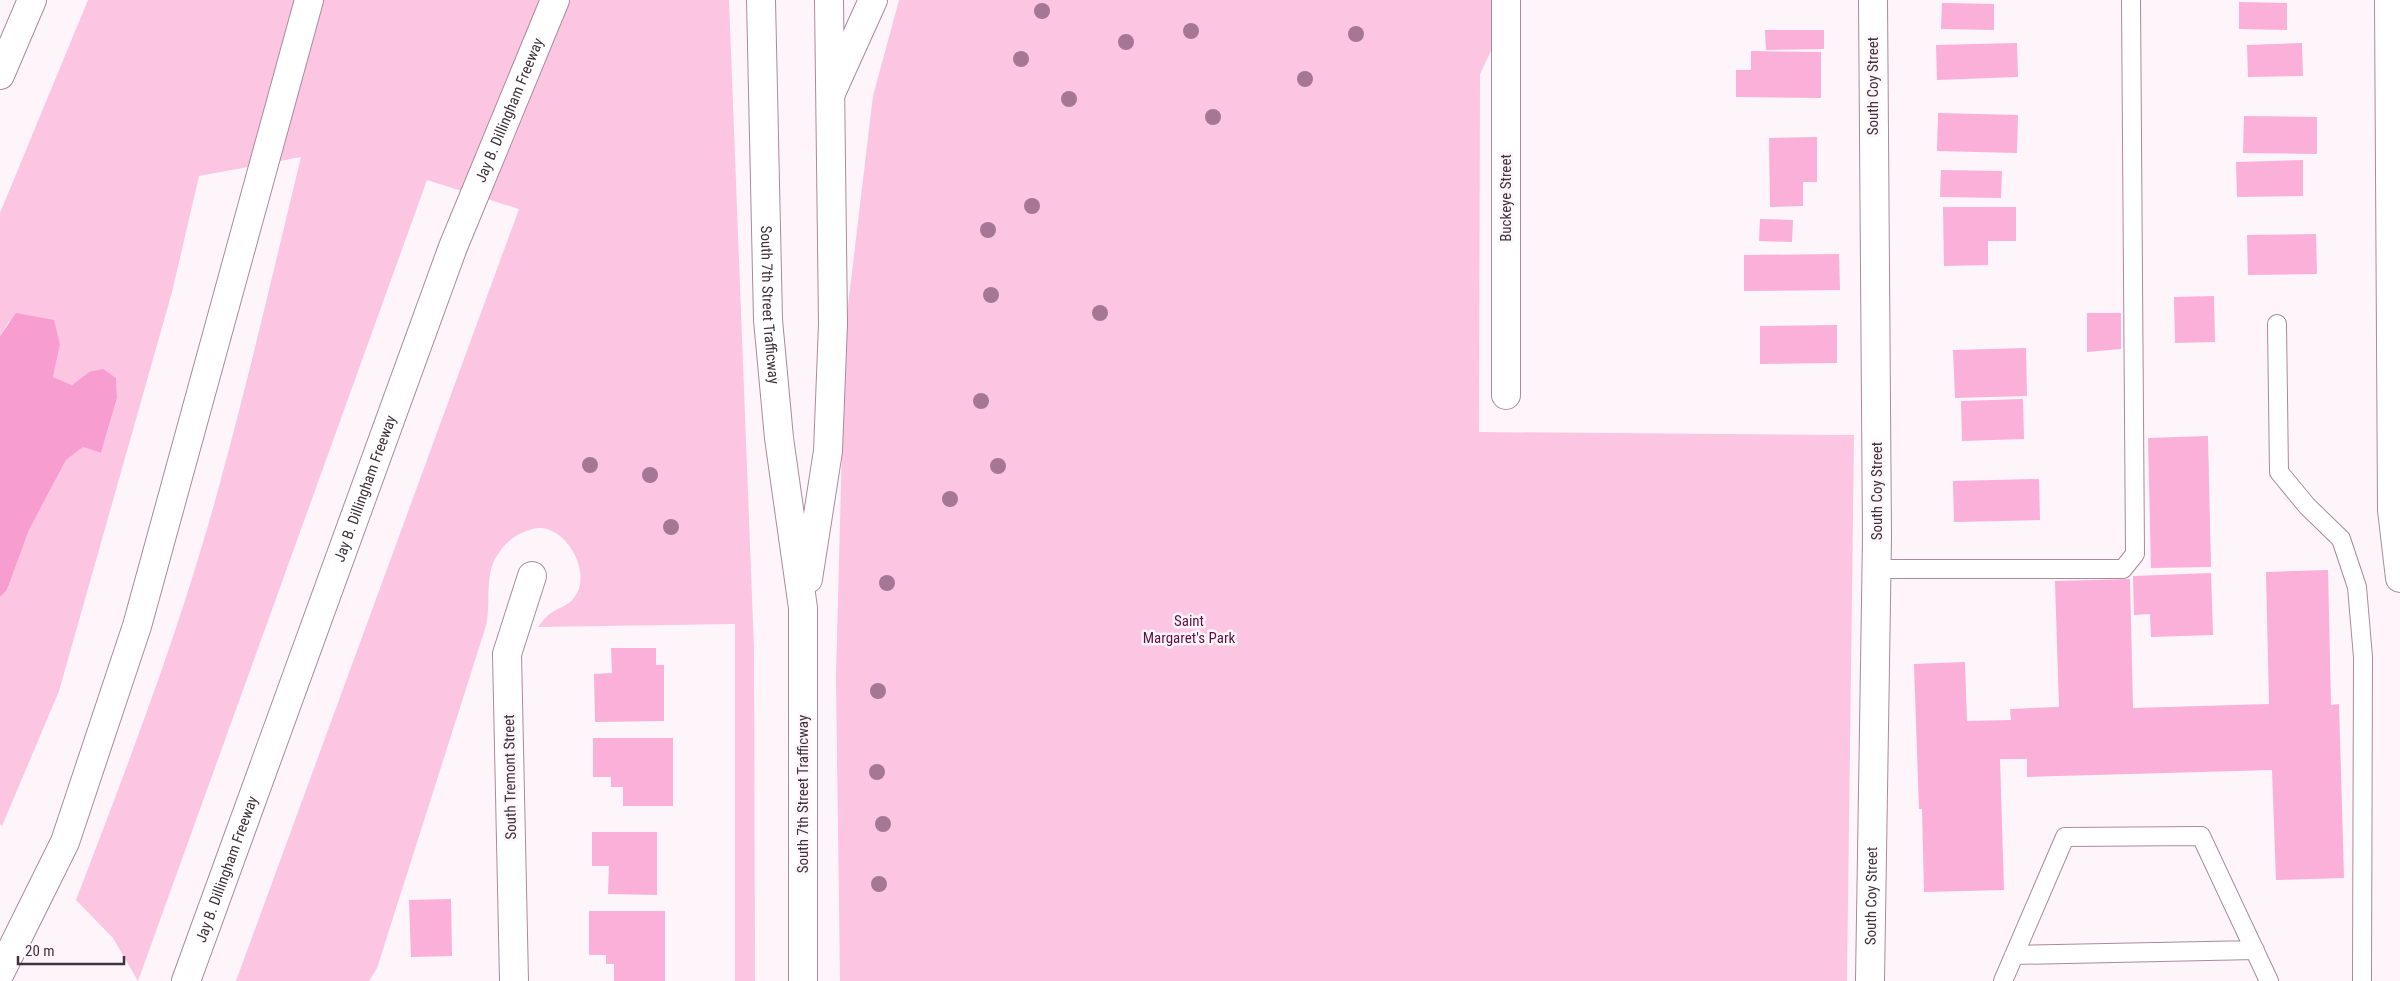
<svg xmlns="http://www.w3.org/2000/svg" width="2400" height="981" font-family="'Roboto Condensed',sans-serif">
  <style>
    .green { fill: #fcc5e2 }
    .forest { fill: #f89dd0 }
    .building { fill: #fab0d8 }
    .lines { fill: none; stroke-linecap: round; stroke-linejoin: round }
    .service-casing { stroke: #ab8a9b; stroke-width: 20 }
    .minor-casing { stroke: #ab8a9b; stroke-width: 30 }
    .primary-casing { stroke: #ab8a9b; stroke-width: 30 }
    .motorway-casing { stroke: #ab8a9b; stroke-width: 30 }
    .service { stroke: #fff; stroke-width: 18 }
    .minor { stroke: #fff; stroke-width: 28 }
    .primary { stroke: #fff; stroke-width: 28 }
    .motorway { stroke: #fff; stroke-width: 28 }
    .tree { fill: #a67795 }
    .labels { text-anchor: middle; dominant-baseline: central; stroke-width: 5; stroke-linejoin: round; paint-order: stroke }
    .street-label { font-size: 15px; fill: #41333b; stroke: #fdf5f9 }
    .park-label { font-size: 15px; fill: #5e1044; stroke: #fdf5f9 }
  </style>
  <rect width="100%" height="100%" fill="#fdf5f9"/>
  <path class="green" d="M88,0H729L754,649L755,981H735V624L538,627C542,622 546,616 551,613C562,606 571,605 577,593C591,568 562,520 532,529C515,534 504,543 495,559C484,579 492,608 485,629C449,742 413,855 377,968L369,981H236L519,209L427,180L138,981L113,938L76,900C129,762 183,622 221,479C250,373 275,264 301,157L199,176L172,292L59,691L2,826L0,824V597L7,590L29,530L66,460L83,447L101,453L117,398L116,378L89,372L72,385L53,377L60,345L9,321L0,336V213Z
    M899,0H1491V51L1480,74L1479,432L1854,435L1847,981H840L836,676L845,331L873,96Z"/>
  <path class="forest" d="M16,313L54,320L60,345L53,377L72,385L89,372L103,369L116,378L117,398L101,453L83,447L66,460L29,530L7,590L0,597V336Z"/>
  <path class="building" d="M2239,2L2287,3V30L2239,29Z
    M1942,3L1994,4V30L1941,29Z
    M1765,30H1824V49L1766,50Z
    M2017,43L2018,77L1937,80L1936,45Z
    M2302,43L2303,76L2248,77L2247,45Z
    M1751,51L1821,52V98L1736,97V70H1751Z
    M1938,113L2018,115L2017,153L1937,151Z
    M2244,116L2317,117V154L2243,153Z
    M1817,137V182H1803V206L1770,207L1769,138Z
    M2303,160V196L2237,197L2236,162Z
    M1941,170L2002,171L2001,198L1940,197Z
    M1943,207H2016V241H1988V265L1944,266Z
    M1760,219L1793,220L1792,242L1759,241Z
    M2316,234L2317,274L2248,275L2247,235Z
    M1839,254L1840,290L1744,291V255Z
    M2214,296L2215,342L2175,343L2174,297Z
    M2087,313H2121V349L2087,352Z
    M1837,325V363L1760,364V326Z
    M2026,348L2027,396L1955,398L1953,350Z
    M2023,399L2024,439L1962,441L1961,401Z
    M2208,436L2211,567L2151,568L2148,438Z
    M2039,479L2040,520L1954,522L1953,481Z
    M2328,570L2331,705L2339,704L2344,878L2276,880L2272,770L2027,777V759H2000L2004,890L1924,892L1922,809H1919L1914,664L1965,662L1967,721L2011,720L2010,709L2059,707L2055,581L2130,579L2133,708L2269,704L2266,572Z
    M2211,573L2213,635L2151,637L2150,614L2134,615L2133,576Z
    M611,648H656V665H664V721L595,722L594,674L612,673Z
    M593,738H673V806H623V787H611V777H593Z
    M592,832H657V895L608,894L609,866H592Z
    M451,899L452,956L411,957L409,900Z
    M589,911H665V981H614V964H606V955H589Z"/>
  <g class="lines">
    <g class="service-casing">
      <path id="service" d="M2277,324L2279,472L2307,506L2341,539L2357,587L2363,657L2362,981
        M1877,569H2123L2135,554L2131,0
        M2014,955L2255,950
        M2003,981L2065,837L2201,836L2269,981"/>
    </g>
    <g class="minor-casing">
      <g id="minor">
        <path d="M2389,0L2392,510L2400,578"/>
        <path d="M1506,395V0"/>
        <path d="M514,981L507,654L532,576"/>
        <path id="s1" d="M1870,981L1877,538L1873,0"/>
      </g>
    </g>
    <g class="primary-casing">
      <g id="primary">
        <path id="s2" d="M761,0L768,320L779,438L803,608V981"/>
        <path d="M808,579L828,451L833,324L829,0"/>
      </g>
    </g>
    <g class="motorway-casing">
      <g id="motorway">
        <path d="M0,75L32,0"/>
        <path d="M831,93L873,0"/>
        <path d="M0,973L65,842L137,626L309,0"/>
        <path id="s3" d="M186,981L453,247L555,0"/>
      </g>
    </g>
    <use href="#service" class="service"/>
    <use href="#minor" class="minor"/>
    <use href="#primary" class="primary"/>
    <use href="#motorway" class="motorway"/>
  </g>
  <g class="tree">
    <circle cx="1042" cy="11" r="8"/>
    <circle cx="1191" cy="31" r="8"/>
    <circle cx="1356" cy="34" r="8"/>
    <circle cx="1126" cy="42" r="8"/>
    <circle cx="1021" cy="59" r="8"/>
    <circle cx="1305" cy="79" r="8"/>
    <circle cx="1069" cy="99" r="8"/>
    <circle cx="1213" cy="117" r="8"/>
    <circle cx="1032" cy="206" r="8"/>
    <circle cx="988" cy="230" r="8"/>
    <circle cx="991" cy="295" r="8"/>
    <circle cx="1100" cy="313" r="8"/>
    <circle cx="981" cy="401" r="8"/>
    <circle cx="590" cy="465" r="8"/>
    <circle cx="998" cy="466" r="8"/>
    <circle cx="650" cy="475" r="8"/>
    <circle cx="950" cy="499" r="8"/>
    <circle cx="671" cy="527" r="8"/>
    <circle cx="887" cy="583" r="8"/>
    <circle cx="878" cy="691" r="8"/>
    <circle cx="877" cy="772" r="8"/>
    <circle cx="883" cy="824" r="8"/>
    <circle cx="879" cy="884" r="8"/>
  </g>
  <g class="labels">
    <g class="street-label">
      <text transform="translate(1873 86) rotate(-90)">South Coy Street</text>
      <text stroke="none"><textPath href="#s3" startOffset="929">Jay B. Dillingham Freeway</textPath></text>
      <text transform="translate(1506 198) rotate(-90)">Buckeye Street</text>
      <text stroke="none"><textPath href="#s2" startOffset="305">South 7th Street Trafficway</textPath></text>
      <text stroke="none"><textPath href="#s3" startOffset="524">Jay B. Dillingham Freeway</textPath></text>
      <text transform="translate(1877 491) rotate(-90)">South Coy Street</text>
      <text transform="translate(510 777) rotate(-91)">South Tremont Street</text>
      <text transform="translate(803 794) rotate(-90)">South 7th Street Trafficway</text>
      <text stroke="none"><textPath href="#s3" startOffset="119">Jay B. Dillingham Freeway</textPath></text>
      <text stroke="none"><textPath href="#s1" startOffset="85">South Coy Street</textPath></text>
    </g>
    <g class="park-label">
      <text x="1189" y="621">Saint<tspan x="1189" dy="17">Margaret's Park</tspan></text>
    </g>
  </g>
  <path d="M18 956v8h106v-8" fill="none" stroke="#41333b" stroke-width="2.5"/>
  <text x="25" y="956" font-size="15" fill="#41333b" stroke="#fdf5f9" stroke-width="4" paint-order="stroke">20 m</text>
</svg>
